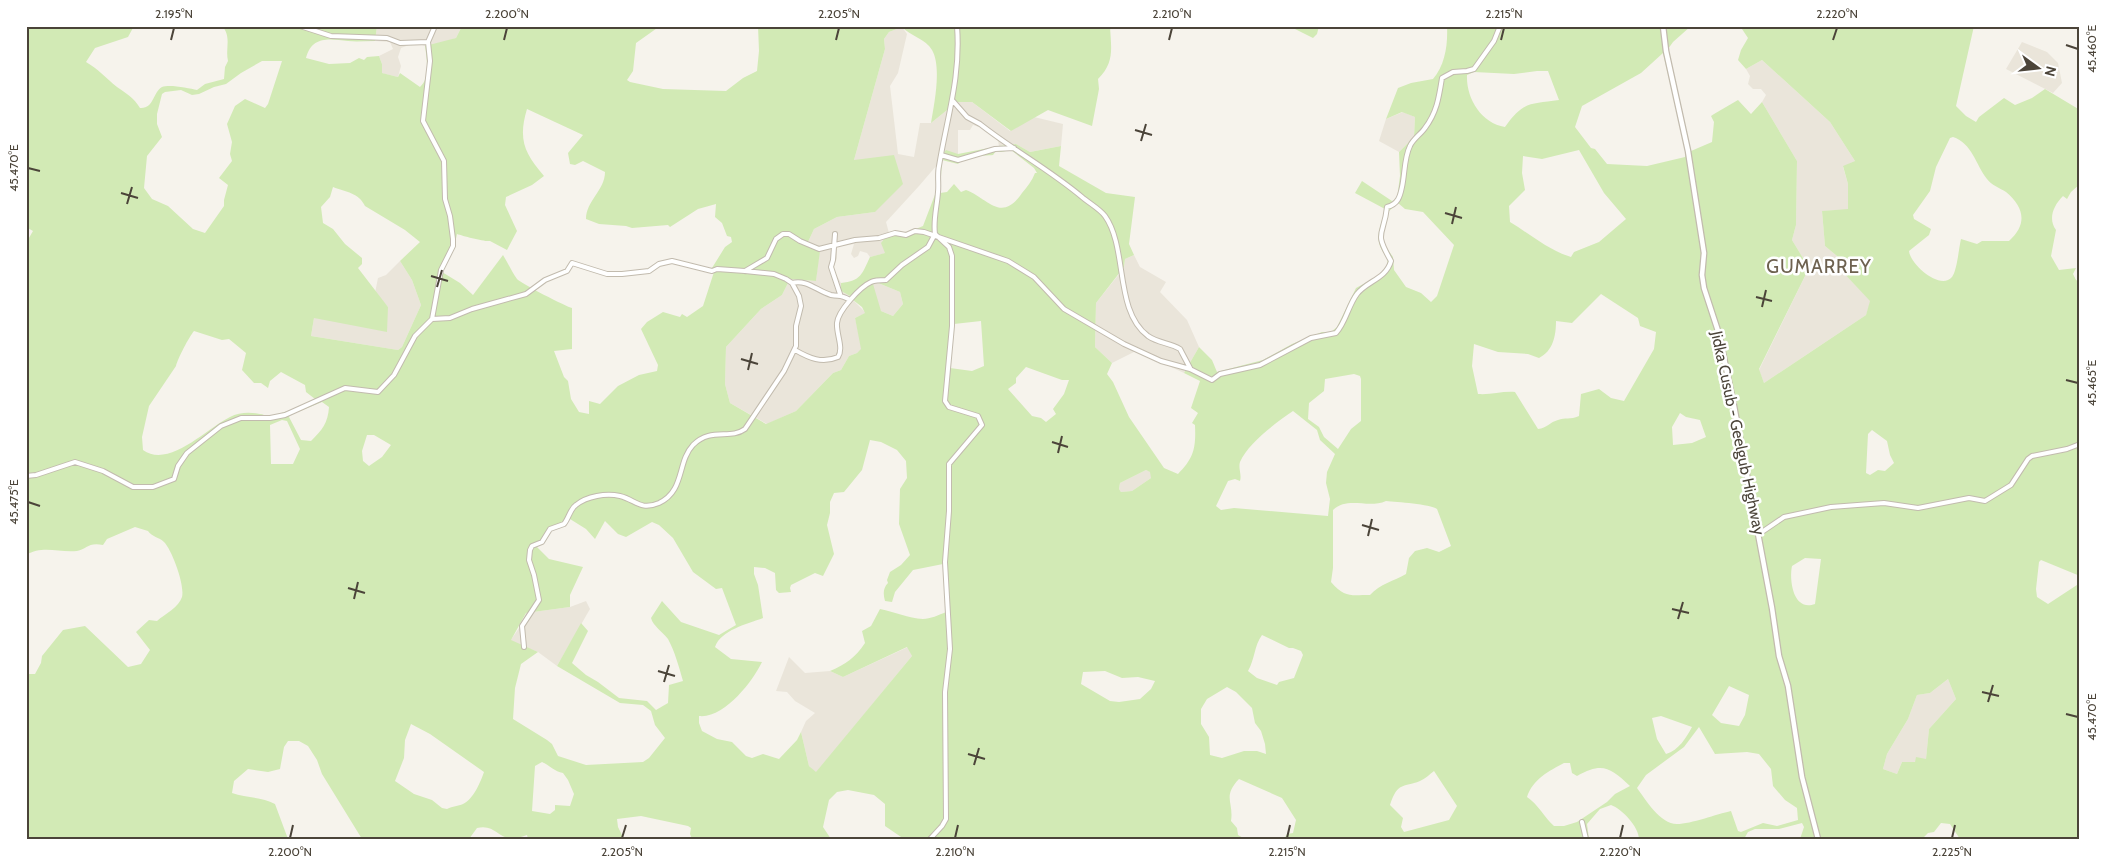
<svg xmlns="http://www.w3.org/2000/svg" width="2106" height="865" font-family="Cabin,sans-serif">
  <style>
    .residential { fill: #eae5da }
    .green { fill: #d2eab5; fill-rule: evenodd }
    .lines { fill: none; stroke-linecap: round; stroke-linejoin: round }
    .minor-casing { stroke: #c2bbae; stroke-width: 6 }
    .tertiary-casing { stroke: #c2bbae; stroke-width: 7 }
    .minor { stroke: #fff; stroke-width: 4 }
    .tertiary { stroke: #fff; stroke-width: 4.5 }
    .ticks { fill: none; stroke: #4b4439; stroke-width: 2 }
    .labels { text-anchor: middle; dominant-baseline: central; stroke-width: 5; stroke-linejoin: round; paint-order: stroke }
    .street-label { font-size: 16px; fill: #4b4439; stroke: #fff }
    .quarter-label { font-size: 19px; letter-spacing: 1px; fill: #6e6250; stroke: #fff }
    .neatline { fill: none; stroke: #4b4439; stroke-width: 2 }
    .ticks-label { font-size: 12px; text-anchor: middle; fill: #4b4439 }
  </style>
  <rect width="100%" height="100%" fill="#f6f3ec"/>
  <path class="residential" d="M377,26H462L456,38L443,43L425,46L420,44L409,45L401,48L398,57L401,66L398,77L381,73L382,64L379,56L393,49L390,42L375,41Z
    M902,27L907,34L898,73L890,86L898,154L914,157L920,123H931L957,102H972L1010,131L1034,117L1063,124L1061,146L1030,152L1016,144L999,146L998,141L985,129L973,125L970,130H958V154L938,160L937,165L919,186L886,222L889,233L886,253L870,257L867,253L860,251L858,256L854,258L851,254L854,244L837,247V258L833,269L841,283V291L850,296L871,280L900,292L903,304L893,316L881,311L864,289L853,300L866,313L855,318L862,349L857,353L849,356L841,370L833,373L796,411L767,424L730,403L725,384L726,347L761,309L782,295L790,279L816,281L819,252L808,242L814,229L837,217L875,212L854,160L885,49L884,39L889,32Z
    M2022,42L2047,52L2058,63L2062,83L2053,93L2006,69Z
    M1762,60L1830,122L1855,161L1843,167L1848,184V210L1822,211L1825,246L1837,256L1840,269L1871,301L1866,315L1764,383L1759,370L1809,268L1792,240L1796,225L1797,161L1762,102L1766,95L1761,89H1753L1748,84L1750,76L1746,69Z
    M1403,112L1415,117L1414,137L1399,152L1379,141L1386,119Z
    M1134,255L1140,267L1166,282L1160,292L1187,320L1199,347L1184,373L1136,351L1112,363L1095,347L1096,303L1124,268L1125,259Z
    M400,261L412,280L421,305L402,347L398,350L311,336L314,318L388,307L375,293L378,278L386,275Z
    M1146,470L1151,472V478L1132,491L1121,492L1119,489L1120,483Z
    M586,601L590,609L557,666L538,652L510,641L522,624L526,613L570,607Z
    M908,647L912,656L816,773L809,766L801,732L806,721L815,713L795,701L787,692L776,691L789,657L805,673L830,671L843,677Z
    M1948,679L1956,699L1929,729L1926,759L1910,763L1902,762L1897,774L1883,769L1887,754L1908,719L1917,695L1930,693Z"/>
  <path class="green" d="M26,26H134L128,37L95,48L86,62C98,69 106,78 117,87C126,93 134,98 140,108C154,109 153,92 162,87C169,84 189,88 197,90L205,84L224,79L225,67L228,61C225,48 232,37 222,26H377L375,41C366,41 356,42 348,41C330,39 312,35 306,58L329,64L350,63L359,58L364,60L367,57L379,56L382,64V73L398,77L400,73L420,87C430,79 427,59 425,46L456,38L462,26H660L636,43L633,71L627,80L630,82L663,89L726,91L743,78L757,71L759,51L758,26H1110C1111,48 1115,62 1098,79L1099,89L1092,126L1048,110L1011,131L972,102H957L931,123C934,105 942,67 932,50C926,39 910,36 902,27L889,32L884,39L885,49L854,160L894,155L903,184L875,212L837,217L814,229L808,242L820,251L816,281L790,279L782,295L761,309L726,347L725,384L730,403L766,424L796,411L833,373L841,370L849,356L857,353L861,349L855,318L865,313L862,307L853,300L864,289L873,284L881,311L893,316L903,304L900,292L871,280L850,296L841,291V283C861,281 862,274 870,257L885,253L881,243L889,233H906L923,226L936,192L938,160L946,150L958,154L999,146L1016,144L1030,152L1061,146L1059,166L1106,193L1135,197L1129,244L1134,255L1125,259L1124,267L1096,303L1095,347L1112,363L1107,374L1113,382L1129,417L1164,468L1178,474C1194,458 1196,448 1195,425L1192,423L1198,413L1191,408L1200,381L1184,373L1199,347L1212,360L1217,372L1263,360L1292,344L1322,332H1331L1337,327L1356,288L1380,275L1387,265L1388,258C1372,241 1380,230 1385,209L1355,193L1362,181L1392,201L1397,199L1400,176L1399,152L1414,137L1415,117L1402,112L1386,119L1398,88L1411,83L1433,79C1445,65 1448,45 1447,26H1691L1673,42L1668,49L1691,151L1712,142L1714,122L1711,116L1714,114L1738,100L1751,114L1762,102L1797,161L1796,225L1792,240L1809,268L1759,369L1764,383L1866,315L1870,301L1840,269L1837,256L1825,246L1822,211L1848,209V184L1843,166L1855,161L1830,122L1762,60L1746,69L1738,60L1741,50L1748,38L1740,26H1974L1956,106L1966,116L1976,122L1979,117L2004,98L2015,105L2032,98L2045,89L2080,110V184L2071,192L2067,199L2063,196C2053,206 2048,219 2056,230L2051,256L2059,270L2076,268L2073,274L2076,280L2080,282V576L2041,560L2039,562L2036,589L2037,597L2048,604L2080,583V839H1960L1950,824L1941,823L1934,832L1928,833L1922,839H1800L1804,827L1802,823L1779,829H1755L1748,832L1744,839H1639C1639,827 1622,809 1611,805L1600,809L1587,824L1589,839H1284L1287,834L1293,833L1296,820L1282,798L1239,779C1222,797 1234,802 1231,821L1237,828L1238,835L1245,839H904L885,826V804L874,795L848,790L837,792L829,800L823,827L831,839H692L690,834L691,828L688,826L641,816L617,819L618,827L624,839H528L527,835C497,847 500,823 477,828L469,839H362L322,774L317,760L308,746L299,741H288L284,747L280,769L268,772L248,769L234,781L232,793C246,798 262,797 275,804L288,839H26V672L28,674H35L41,663L42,656L63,630L85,626L128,667L141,664L150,650L136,632L149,620L157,621C165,614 179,607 182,597C185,585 172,550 164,542C159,537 152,537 148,531L135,527L107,539L103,545C88,542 87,549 77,551C59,553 43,545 26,555V243L33,231L26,227ZM1663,53L1686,150L1685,157L1647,166L1607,164L1595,149L1591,148L1575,127L1582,106L1641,73ZM262,61H282L268,104L265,108L245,99L235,106L227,124L232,142L230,154L232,161L219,178L228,185L224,200V206L205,233L193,229L168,206L152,199L144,188L147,156L162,137L157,124V114L162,94L165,92L181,90L192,95L199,94L214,87L226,84L241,73ZM1537,71H1548L1559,100C1531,104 1523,101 1505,127C1481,123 1466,98 1467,75L1474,72L1514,74ZM527,109L583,135L568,153L570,164L575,165L583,161L605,172C605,190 586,201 586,219L599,224L626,226L632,228L668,225L670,227L698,209L716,204L715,217L722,223L727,236L731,237L732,242L725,247L712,268L714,272L703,306L687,317L682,314L680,317L663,312L647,322L641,329L658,365L657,371L639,375L618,386L600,404L589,401V414L579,412L571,399L568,381L564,377L554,351L572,349V308C567,307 520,283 517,279C512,272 508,263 503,255L473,295L460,283L442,272L454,248L457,234C463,236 485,242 490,241L507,250L517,231L505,205L506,197L532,185L544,176C524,153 518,139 527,109ZM1953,137C1972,143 1976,165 1987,179C1991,185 2000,188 2006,192C2024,207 2028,224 2009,241H1982L1977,244L1961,239C1959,247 1957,271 1952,277C1940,291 1910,264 1909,251L1929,235L1931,229L1914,219L1913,215L1930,191L1936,167L1950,138ZM1011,150L1034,168L1037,173H1035C1032,181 1027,187 1022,193C1001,224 988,198 966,190L961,192L954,184L947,192L940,193L942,160L958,164C966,155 982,156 993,155L996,151L1001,152ZM1579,150L1604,193L1626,219L1599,242L1574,252L1571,257C1548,250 1530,234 1510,222L1509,206L1525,190L1522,173L1523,156L1542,159ZM333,187C346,192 359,193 365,206L405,230L420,242L400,261L412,280L421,305L402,347L398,350L311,336L314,318L387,332L388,307L358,268L362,264V258L345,244L333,229L323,223L321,207L330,197ZM1398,203L1405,209L1423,212L1454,245L1437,296L1431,302L1421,293L1406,287L1394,270L1393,257L1381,240L1388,212ZM1601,294L1638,318L1640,326L1656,332L1654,349L1624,401L1611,398L1599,389L1581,394L1579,416C1570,420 1565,417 1558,420C1550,422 1547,428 1538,429L1515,392C1502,391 1491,395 1478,394L1472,366L1474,344L1498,352L1528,354L1539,358C1553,351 1556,336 1556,321L1572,323ZM981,321L984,366L972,371L950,368L954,324ZM194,331L222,340L229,339L246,353L242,370L254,383H261L268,388L270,381L281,372L305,385L306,392L315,399C303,405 281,415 268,416C265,416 263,414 260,414C251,412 239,412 230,417C207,428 169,469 143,450L142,437L149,406L176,366C178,358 189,337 194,331ZM1026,367L1062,380H1069L1064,394L1053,409L1056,414L1046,422L1041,418L1032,416L1008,389L1016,383V378ZM1354,374L1360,376L1361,379V421L1351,429L1338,449L1324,437L1319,427L1308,419L1309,403L1324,391L1325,379ZM322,402L329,407C328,423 322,430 311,441L301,440L289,417L290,415ZM1293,411L1317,430L1320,440L1335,454L1327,472L1326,483L1330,499L1328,516L1234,508L1221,510L1216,506L1228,481L1235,479L1240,481C1242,475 1238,468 1240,462C1248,443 1277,422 1293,411ZM1680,413L1686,417L1700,420L1706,437L1692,443L1673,445L1672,427ZM282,420L287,421L300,449L293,464H271L270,425ZM1872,430L1887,441L1890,455L1894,463L1885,471L1878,470L1870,475L1866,473L1868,434ZM367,435H374L391,445L382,457L369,466L363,461L362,451ZM870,440L881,442L897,450L906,461L907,478L900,489L899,524L910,555L901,565L890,572L887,580L888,583C883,588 883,594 885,601L892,602L895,592L913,570L943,564L946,612C939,615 930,619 923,619C908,618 895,612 880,609L871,626L862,631L865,643C855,658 846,664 830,671L843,677L907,647L912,656L816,772L809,766L801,732L797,740L779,759L763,754L752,758L746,756L732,742L717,739L702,731L699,723V716C724,719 753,681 762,662L731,659L715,647C721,630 747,624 763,618L758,585L754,574V567L765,568L775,573L776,590L779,593L791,592L790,588L791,585L815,573L823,576L834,554L827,525L830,513V502L834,493L844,492L862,470ZM1146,470L1150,472L1151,478L1132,491L1121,492L1119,489L1120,483ZM1386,501C1397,502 1430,504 1437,509L1451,546L1439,552L1427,548L1415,551L1409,558L1406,574C1394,581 1380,584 1370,595C1350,595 1345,598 1331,582L1333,568V510C1348,496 1368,509 1386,501ZM570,519L586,529L595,539L605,521L618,534L626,537L652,522L659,525L673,538L693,572L716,589L722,588L736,625L719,635L681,622L662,601L651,618C653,626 663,632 668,639C675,652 679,667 683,681L669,685L668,703L656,710L647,701L619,698L598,682L586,675L572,663L588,631L581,623L557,666L620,703L643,705L651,711L655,725L665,738L649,758L643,762L586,765L558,756L552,744L547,740L513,719L515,688L521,664L538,652L511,640L526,613L570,607V595L583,567L549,559L537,547C547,540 545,538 551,531C557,526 565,526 570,519ZM1805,558L1821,559L1815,604C1793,612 1789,580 1792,566ZM1262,635L1289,648H1293L1301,651L1303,655L1294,678L1279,682L1277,685L1257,678L1248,671C1255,659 1254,646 1262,635ZM1105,671L1122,678L1138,677L1155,681L1151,689L1140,699L1119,702L1110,701L1081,684L1083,672ZM1948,679L1956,699L1929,729L1926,759L1916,757L1915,762H1902L1897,774L1883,769L1887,754L1908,719L1917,695L1930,693ZM1729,686L1749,695L1745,715L1739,726L1721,723L1712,715ZM1227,687L1236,692L1252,708L1255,723L1261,731L1265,744L1266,754L1257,751H1244L1222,758L1210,755L1209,737L1201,724V709L1207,699ZM1661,716L1692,727C1686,738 1679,750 1666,754L1657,739L1652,718ZM411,724L430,734L484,772C481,781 473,800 463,804C458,806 453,806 447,809L442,808L432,800L414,794L395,781L404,758L405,740ZM1699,727L1715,754L1747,752L1759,754L1771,769L1773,786L1785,800L1797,808L1798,820L1777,826L1763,823L1741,832L1738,831L1731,811C1717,814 1691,824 1677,824C1660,824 1646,800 1637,788L1646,775L1684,747ZM542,762C549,765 555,772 563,773L568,780L574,794L570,806L555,805V810L550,814L532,811L535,766ZM1564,763H1570L1572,773L1577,776C1602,762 1610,767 1630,786L1615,794L1607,802L1577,822L1564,826H1554C1544,817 1538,804 1527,797C1533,779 1549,771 1564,763ZM1434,771L1457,806L1449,820L1404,832L1401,827L1403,818L1390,805C1398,781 1403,788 1420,781C1425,779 1430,774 1434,771Z
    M1289,26H1319L1317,34L1313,38Z"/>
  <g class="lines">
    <g class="minor-casing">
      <path id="minor" d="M300,26L331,36L387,38L400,43L428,42
        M953,101L967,117L980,124C1013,150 1050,170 1082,197C1089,203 1100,209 1105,216C1128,248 1114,311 1148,336C1158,343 1170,343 1180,349L1190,368
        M941,155L958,160L995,149L1014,148
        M835,234L833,260L831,267L840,294
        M745,271L767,258L776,239L783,234H789L800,241L819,249L855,240L879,238L895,233L906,235L915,231L924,232L1008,261L1034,277L1064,309L1124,344L1161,361L1190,369L1212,380L1220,374L1260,365L1311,338L1336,333C1346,322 1348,306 1357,294C1367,281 1386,279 1391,261C1373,230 1384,237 1387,207C1398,204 1400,197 1402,187C1405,174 1404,158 1410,146C1413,139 1421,134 1425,128C1437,112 1439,97 1442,78L1453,72L1467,71L1474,69L1494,41L1500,26
        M792,283C807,279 817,291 831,295C840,297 839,294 850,300
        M432,319L441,270L453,246V239L450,216L445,199L444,161L423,121L430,61L428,42L435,26
        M795,350C809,358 822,364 838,357C844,348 836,334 837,323C838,311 860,287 871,282C875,280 881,280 886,280L902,265L928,247L935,234
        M26,476L36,475L75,462L103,471L133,487H153L174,479L178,466L187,453L221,426L241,418H270L285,415L345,388L378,392L394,375L415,336L432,319L450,318L472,309L526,294L545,280L567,271L572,263L607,274H622L649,271L659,264L672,261L712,271L717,269L745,271L774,274L786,279L792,283L799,296L801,306L796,326V346L784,371L745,429C730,440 711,427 693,445C677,462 685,491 659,503C640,511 636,500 620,496C606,493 587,496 576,505C570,509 569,518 564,524L550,529L542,542L532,546L530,550L529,560L534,575L539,600L522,626L524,647
        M1759,534L1784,517L1831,507L1884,503L1918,508L1969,498L1985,501L2011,485L2028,459L2032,456L2067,449L2080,444
        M1582,822L1586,839
        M930,839L942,826L946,819L945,692L950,649L945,562L949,511V464L982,425L978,416L949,407L945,401L952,326V256L949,247L935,234C933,220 937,207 938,192C939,184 937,174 939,166C947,117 961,77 957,26"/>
    </g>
    <g class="tertiary-casing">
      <path id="tertiary" d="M1663,26L1666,51L1688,151L1704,253L1702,275L1704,288L1719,334L1734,406L1772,608L1779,656L1788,686L1802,777L1818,839"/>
    </g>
    <use href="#minor" class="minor"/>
    <use href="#tertiary" class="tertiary"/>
  </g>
  <path class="ticks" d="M171,40L174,28M504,40L507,28M836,40L839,28M1169,40L1172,28M1501,40L1504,28M1833,40L1837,28M2066,45L2078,49M1135,130L1152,135M1141,141L1146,124M28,168L40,171M121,193L138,198M127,204L132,187M1445,213L1462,218M1452,224L1456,207M431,276L448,281M437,287L442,270M1756,297L1772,301M1762,307L1766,290M741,359L758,364M748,370L752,353M2066,380L2078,383M1052,442L1068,447M1058,453L1062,436M28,502L40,506M1362,525L1379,530M1368,536L1372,519M348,588L365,593M354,599L358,582M1672,609L1689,613M1678,619L1683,602M658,671L675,676M664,682L669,665M1982,692L1999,696M1988,702L1993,685M2066,714L2078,717M968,754L985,759M974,765L979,748M290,838L293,825M622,838L626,825M955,838L958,825M1287,838L1290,825M1620,838L1623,825M1952,838L1955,825"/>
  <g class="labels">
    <g class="street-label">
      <text transform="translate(1738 433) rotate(78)">Jidka Cusub - Geelgub Highway</text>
    </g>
    <g class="quarter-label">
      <text x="1819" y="266">GUMARREY</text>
    </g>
  </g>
  <rect width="2106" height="865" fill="none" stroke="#ffffff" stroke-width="55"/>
  <g transform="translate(2038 68) rotate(105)" stroke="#ffffff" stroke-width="4" paint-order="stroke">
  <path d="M0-4L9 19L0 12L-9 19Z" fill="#4b4439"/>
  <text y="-8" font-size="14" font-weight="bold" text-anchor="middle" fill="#4b4439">N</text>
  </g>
  <rect x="28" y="28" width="2050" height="810" class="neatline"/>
  <g class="ticks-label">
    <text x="174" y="18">2.195°N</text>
    <text x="507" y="18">2.200°N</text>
    <text x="839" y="18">2.205°N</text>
    <text x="1172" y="18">2.210°N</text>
    <text x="1504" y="18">2.215°N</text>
    <text x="1837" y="18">2.220°N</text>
    <text transform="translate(2092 49) rotate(-90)" y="4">45.460°E</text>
    <text transform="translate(14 168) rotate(-90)" y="4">45.470°E</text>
    <text transform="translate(2092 383) rotate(-90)" y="4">45.465°E</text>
    <text transform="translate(14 502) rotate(-90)" y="4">45.475°E</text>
    <text transform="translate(2092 717) rotate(-90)" y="4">45.470°E</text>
    <text x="290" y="856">2.200°N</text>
    <text x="622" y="856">2.205°N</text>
    <text x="955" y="856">2.210°N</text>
    <text x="1287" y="856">2.215°N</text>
    <text x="1620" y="856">2.220°N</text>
    <text x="1952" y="856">2.225°N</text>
  </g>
</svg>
